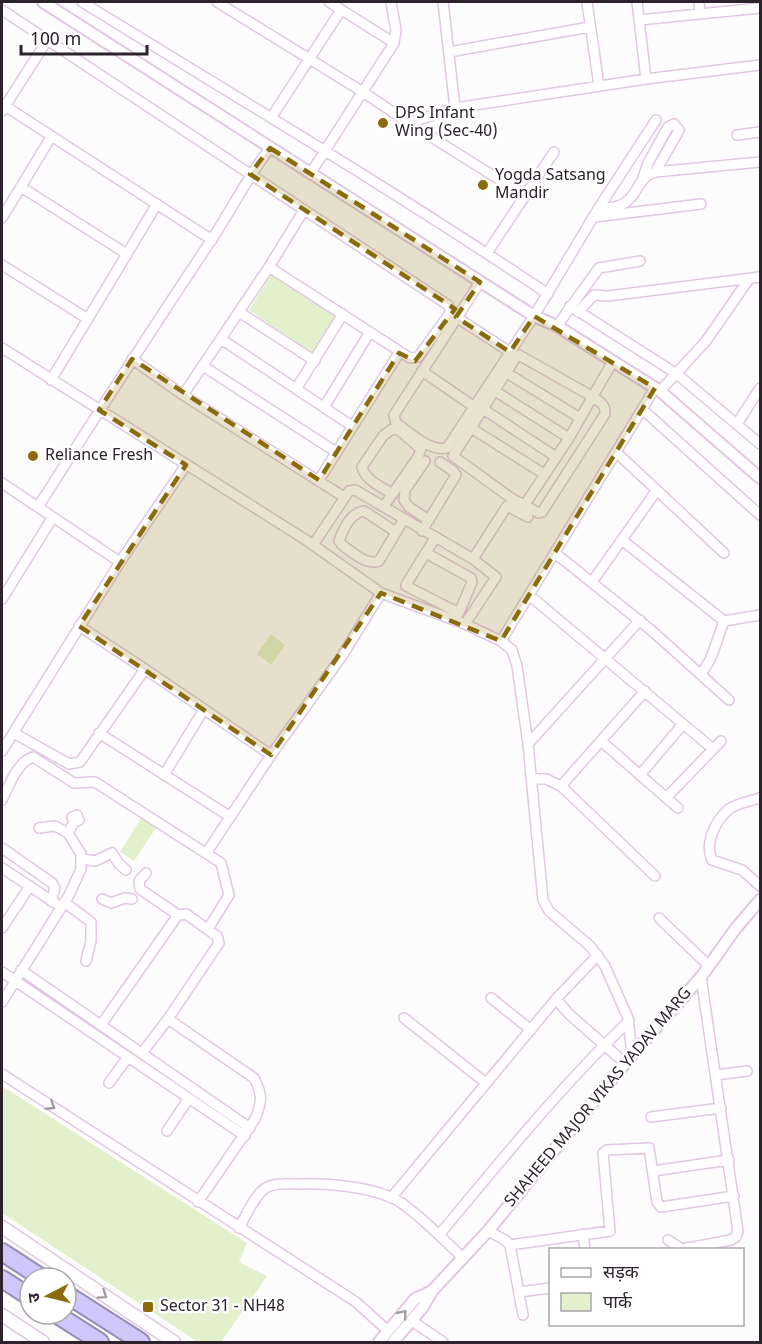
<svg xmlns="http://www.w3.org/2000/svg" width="762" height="1344" font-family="Georgia,'Noto Sans Devanagari',serif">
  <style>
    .green { fill: #e2f0cc }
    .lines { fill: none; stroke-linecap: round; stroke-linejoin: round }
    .minor-casing { stroke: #e0c8e2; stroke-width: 12 }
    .tertiary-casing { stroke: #e0c8e2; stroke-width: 14 }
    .secondary-casing { stroke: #e0c8e2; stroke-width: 15 }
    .motorway-casing { stroke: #968db2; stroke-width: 20 }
    .minor { stroke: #fff; stroke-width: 9 }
    .tertiary { stroke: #fff; stroke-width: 10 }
    .secondary { stroke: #fff; stroke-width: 12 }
    .motorway { stroke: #cfc6fa; stroke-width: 16 }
    .oneway { stroke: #a09ca0 }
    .marked { fill: #8a6c0c; fill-opacity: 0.2; stroke: #8a6c0c; stroke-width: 4.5; stroke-dasharray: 12 8; stroke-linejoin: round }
    .poi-dot { fill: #8a6c0c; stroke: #fff; stroke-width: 2 }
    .labels { text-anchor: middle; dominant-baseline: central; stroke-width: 5; stroke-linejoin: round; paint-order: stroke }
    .poi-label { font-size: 16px; fill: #2c232d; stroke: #fff; text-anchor: start }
    .street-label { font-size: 16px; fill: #2c232d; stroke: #fff }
  </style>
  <rect width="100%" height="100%" fill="#fcfcfc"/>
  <path class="green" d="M272,273L338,316L314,354L249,310Z
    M271,634L285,645L271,665L257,654Z
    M142,817L156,828L134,861L120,852Z
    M2,1086L247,1243L239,1262L267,1276L221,1342H198L2,1213Z"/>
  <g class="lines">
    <g class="minor-casing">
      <path id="minor" d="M82,2C238,98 396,192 548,294
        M217,2L363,92L409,123L524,195
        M329,2L394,43
        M443,2L455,108
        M587,2L599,86
        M637,2L646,79
        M699,2L700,14
        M2,10L448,305L451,312L418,357L410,358L269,267
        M639,20L760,8
        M449,52L590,27
        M2,104L212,240
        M2,111L48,39
        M271,118L341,10
        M409,123L455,108L646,79L760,65
        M737,135L760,132
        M310,174L394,43L396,30L391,2
        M643,178L648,163L668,127L674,124L679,130L677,134L655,172
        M21,187L127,254
        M598,209C607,208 619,208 626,202C639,193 637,178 655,172L760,162
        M594,217L701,204
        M2,218L51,137
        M487,253L554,152
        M2,265L88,319
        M480,282L394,415L396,423C410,432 429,452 447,448L534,316L598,209L656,120
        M570,306L677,374L760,444
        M239,312L315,361
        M578,312L594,295L608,296L760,277
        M456,317L510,352
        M557,326L599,268L640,261
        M221,339L352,426
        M2,348L306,540L381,593L465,624L501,641L512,650L517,666L528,744L543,900L549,911L590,946L605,966L628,1018L632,1055
        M519,355L593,397C600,402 606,405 605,414L542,512L539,513L511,498L453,456L516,357Z
        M132,359L183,395L344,497
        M203,366L336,452
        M422,371L473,406
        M507,373L580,418
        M51,380L157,204
        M296,389L343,314
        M495,391L569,438
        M660,391L706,341L749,279
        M183,395L269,267L304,210
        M324,407L370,332
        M483,409L556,457
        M642,409L760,515
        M737,424L760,388
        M471,428L544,474
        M616,452L724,553
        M425,461L405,490L404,500L409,507L429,520
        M319,480L399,353
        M2,483L120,562
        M384,506L418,457L421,449L399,430L392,429L383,436L362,467C365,480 381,487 393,494
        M524,506L569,438L613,361
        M38,507C94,419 150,332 208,245C230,213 246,179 270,148
        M422,531L456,475L453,471L440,462
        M396,532L364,511C350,513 343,529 339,541L342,545C352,552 367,566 379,561L404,519
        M622,540L724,621
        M313,545L349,491L355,490L473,559L496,577L465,624
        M426,553L471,578L472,582L459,613L406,586L407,583L435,538
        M555,553L651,630L729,700
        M473,559L507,506L528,517
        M592,582L657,490
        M529,595L713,749
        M2,599L53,517
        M79,626L145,669L271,755
        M501,641L655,388
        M702,673L711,658L724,621L760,615
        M14,733L69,764L80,762L145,669
        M99,733L229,816
        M601,741L678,808
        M528,744L640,620
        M2,751L120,562L186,465
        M164,775L204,709
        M640,775L683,724
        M532,779H546L561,786L655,876
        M561,786L645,691
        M666,798L721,741
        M760,798C751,801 737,803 729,809C716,820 704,843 712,860L742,870L760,886
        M2,800C9,786 17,762 33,757L74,783L95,782L221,863L229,895L208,929
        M68,833L74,822L79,820L77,815L72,817L74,822
        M2,848L52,883L55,888L51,901
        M207,852L271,755L342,656L381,593
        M82,859L95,861L112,853L119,864L126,870
        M2,868L55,903
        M146,873L139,881L140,889L178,915
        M102,899L111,903L125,898L132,899
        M64,902L91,922V941L86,961
        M659,918L709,966
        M2,928L30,886
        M21,970L250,1128
        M2,972L245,1136
        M491,998L531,1030
        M556,999L569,1014L626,1064
        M2,1002L69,895L81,869V854L68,833L55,826L39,828
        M404,1018L486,1083
        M168,1019L254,1078C263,1095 262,1102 255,1119L198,1202
        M101,1025L178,915L186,914L217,936L219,943L168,1019L142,1053
        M2,1074L356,1302L388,1331
        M716,1075L747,1071
        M109,1083L128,1057
        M651,1117L721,1108
        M167,1131L189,1098
        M653,1171L729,1160
        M391,1198L556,999L598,955
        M239,1228C246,1216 253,1198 264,1189C274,1182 289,1184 300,1184C328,1183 376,1187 400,1202C423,1218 442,1238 462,1257
        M488,1231L505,1240L510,1245L523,1315
        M583,1234L585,1250
        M439,1235C500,1162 560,1087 629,1021
        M668,1240L682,1249L731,1240L736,1237L738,1231L701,977
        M510,1245L610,1231L603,1153L607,1150L649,1148L657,1202L661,1207L734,1196
        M519,1292L550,1288
        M412,1321L443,1342"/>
    </g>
    <g class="tertiary-casing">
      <path id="tertiary" d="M43,2L534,316L557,326L660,391L760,478
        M379,1342L415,1299L432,1291
        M393,1342L423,1307L432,1291L488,1231L632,1055L701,977L736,928L760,900"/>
    </g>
    <g class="secondary-casing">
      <path id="secondary" d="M2,1227L174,1342
        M2,1315L43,1342"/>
    </g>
    <g class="motorway-casing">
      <path id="motorway" d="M2,1252L42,1278
        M2,1279L30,1297
        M66,1294L141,1342
        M56,1314L100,1342"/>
    </g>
    <use href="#minor" class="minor"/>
    <use href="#tertiary" class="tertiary"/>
    <use href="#secondary" class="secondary"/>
    <use href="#motorway" class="motorway"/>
  </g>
  <defs><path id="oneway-chevron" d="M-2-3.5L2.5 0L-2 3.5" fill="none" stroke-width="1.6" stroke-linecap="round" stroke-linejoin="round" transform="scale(1.5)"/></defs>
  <g class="oneway">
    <use href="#oneway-chevron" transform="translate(51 1106) rotate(33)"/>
    <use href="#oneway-chevron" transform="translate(103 1295) rotate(34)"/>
    <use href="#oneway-chevron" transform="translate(403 1314) rotate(-50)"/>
  </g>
  <path class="marked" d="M270,148L480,282L456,317L510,352L534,316L655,388L501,641L381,593L271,755L79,626L186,465L99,410L132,359L319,480L399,353L415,361L455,309L250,174Z"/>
  <g class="poi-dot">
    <circle cx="383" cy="123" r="6"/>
    <circle cx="483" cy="185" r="6"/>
    <circle cx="33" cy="456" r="6"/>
    <rect x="142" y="1301" width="12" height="12" rx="3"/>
  </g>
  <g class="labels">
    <g class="poi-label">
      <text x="395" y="114">DPS Infant<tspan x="395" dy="18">Wing (Sec-40)</tspan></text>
      <text x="495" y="176">Yogda Satsang<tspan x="495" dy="18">Mandir</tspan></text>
      <text x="45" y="456">Reliance Fresh</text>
      <text x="160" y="1307">Sector 31 - NH48</text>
    </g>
    <g class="street-label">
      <text transform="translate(599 1098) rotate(-50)">SHAHEED MAJOR VIKAS YADAV MARG</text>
    </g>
  </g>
  <rect width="762" height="1344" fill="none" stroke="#2c232d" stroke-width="6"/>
  <rect x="549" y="1248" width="195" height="78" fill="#ffffff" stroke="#aba7ab" stroke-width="1.5"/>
  <rect x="561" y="1268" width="30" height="9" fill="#ffffff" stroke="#aba7ab" stroke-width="1.5"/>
  <text x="603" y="1278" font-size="18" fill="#2c232d">सड़क</text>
  <rect x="561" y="1293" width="30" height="18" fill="#e2f0cc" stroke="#aba7ab" stroke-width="1.5"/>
  <text x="603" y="1308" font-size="18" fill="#2c232d">पार्क</text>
  <g transform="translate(48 1296) rotate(263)"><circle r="28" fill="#ffffff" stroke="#aba7ab" stroke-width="1.5"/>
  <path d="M0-4.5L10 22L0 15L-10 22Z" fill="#8a6c0c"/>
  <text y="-9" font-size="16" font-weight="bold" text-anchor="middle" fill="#2c232d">उ</text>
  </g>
  <path d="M21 45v9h126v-9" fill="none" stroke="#2c232d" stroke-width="3"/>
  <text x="30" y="45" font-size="18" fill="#2c232d" stroke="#ffffff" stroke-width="4.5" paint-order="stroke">100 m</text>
</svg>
